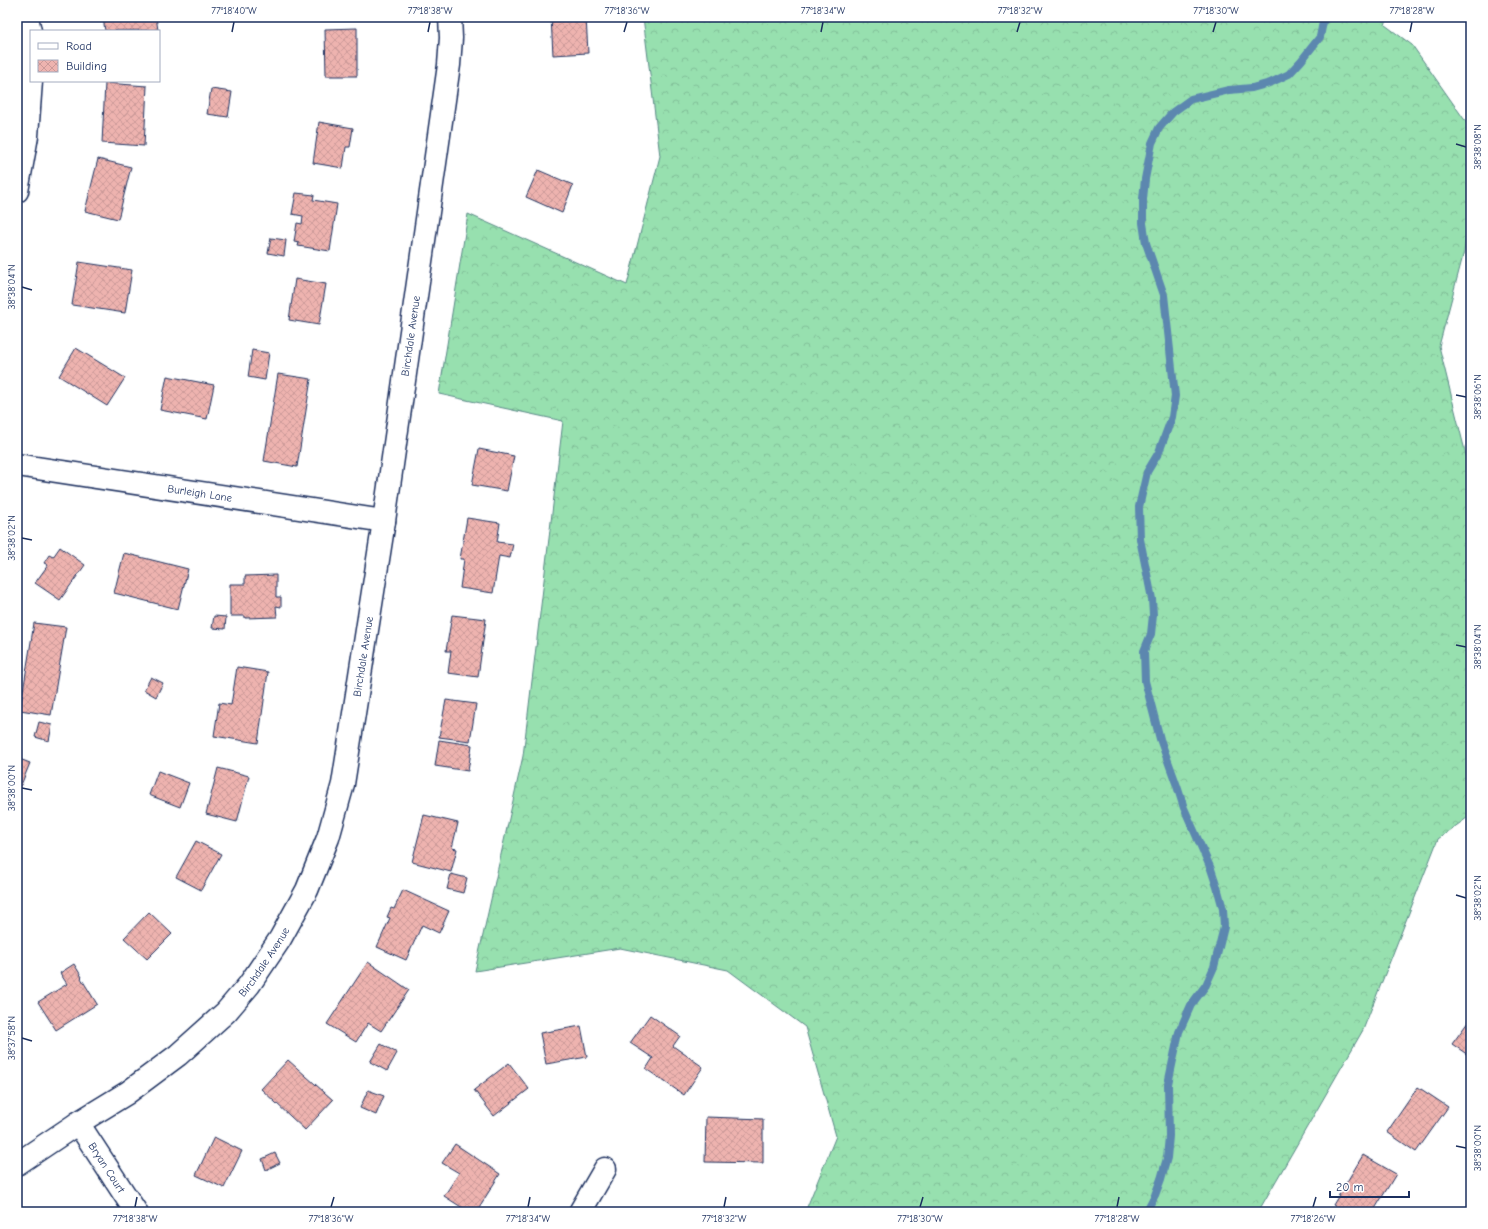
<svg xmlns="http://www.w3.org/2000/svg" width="1488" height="1229" font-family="'Comic Neue',sans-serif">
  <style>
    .forest { fill: url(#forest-crowns); stroke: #598886 }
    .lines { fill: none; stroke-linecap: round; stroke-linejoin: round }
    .stream { stroke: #5b87af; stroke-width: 8 }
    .building { fill: url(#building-cross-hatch); stroke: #1b2f5e }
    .minor-casing { stroke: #1b2f5e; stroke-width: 25 }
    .minor { stroke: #fff; stroke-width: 22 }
    .ticks { fill: none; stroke: #1b2f5e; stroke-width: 1.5 }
    .labels { text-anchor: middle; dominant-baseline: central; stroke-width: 3; stroke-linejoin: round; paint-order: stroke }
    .street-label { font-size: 11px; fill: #1b2f5e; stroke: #fff }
    .neatline { fill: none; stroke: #1b2f5e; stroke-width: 1.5 }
    .ticks-label { font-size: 10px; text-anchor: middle; fill: #1b2f5e }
  </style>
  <defs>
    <pattern id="forest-crowns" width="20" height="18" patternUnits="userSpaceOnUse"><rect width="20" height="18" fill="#97e0af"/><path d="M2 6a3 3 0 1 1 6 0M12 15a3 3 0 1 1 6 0" fill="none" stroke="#82c099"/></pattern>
    <pattern id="building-cross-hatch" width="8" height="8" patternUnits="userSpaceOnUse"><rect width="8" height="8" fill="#eeb3af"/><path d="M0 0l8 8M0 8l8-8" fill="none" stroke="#cc9a99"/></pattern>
  </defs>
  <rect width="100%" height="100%" fill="#fff"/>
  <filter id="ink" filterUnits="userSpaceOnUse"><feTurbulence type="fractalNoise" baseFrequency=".025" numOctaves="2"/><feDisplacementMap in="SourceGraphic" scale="8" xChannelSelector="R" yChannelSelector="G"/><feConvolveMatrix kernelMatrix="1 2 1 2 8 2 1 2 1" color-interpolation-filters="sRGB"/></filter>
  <g filter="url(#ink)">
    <path class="forest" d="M643,17H1388L1385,25L1412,45L1471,129V194L1464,252L1439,346L1467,459L1471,461V815L1438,839L1363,1030L1258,1212H805L836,1136L805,1027L728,970L620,948L475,971L523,756L563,421L439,394L468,214L627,285L660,156Z"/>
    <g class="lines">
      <path class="stream" d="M1146,1212L1155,1195L1161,1179L1167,1158L1169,1136L1168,1084L1179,1032L1191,1005L1206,985L1214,967L1224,927L1223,909L1217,887L1211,869L1184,808L1177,786L1160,739L1145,681L1144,651L1151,634L1153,615L1152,599L1140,539L1139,507L1147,472L1159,452L1172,417L1175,396L1164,295L1146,243L1143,223V199L1145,179L1152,143L1159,128L1173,112L1191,99L1229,90L1252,88L1270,83L1289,74L1301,61L1320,37L1324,17"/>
    </g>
    <path class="building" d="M103,17H156L158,30L105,31Z
      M551,17H586L588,53L553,55Z
      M357,28V76H326L325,29Z
      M105,83L147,86L144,146L102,143Z
      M211,89L232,92L228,117L207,114Z
      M319,122L353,128L350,147H346L343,168L313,163Z
      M98,159L131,167L118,219L85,211Z
      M538,170L573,185L562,213L526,197Z
      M296,193L314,195L313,200L337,204L330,251L298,246L299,243L294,242L297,223L302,224L303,216L292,214Z
      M271,238L286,240L284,256L268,253Z
      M79,262L132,270L125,313L72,305Z
      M295,279L326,284L319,325L289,320Z
      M76,348L125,378L107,406L59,376Z
      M252,350L269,353L265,380L248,377Z
      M278,374L311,379L297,467L264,461Z
      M167,376L214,385L207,419L160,410Z
      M479,449L514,456L507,491L472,485Z
      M467,518L500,523L497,542L513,544L510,558L499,556L493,593L460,588L464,559H460Z
      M60,547L85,565L60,600L35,583L48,565L44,563L49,555L53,557Z
      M124,553L188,569L178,609L114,593Z
      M276,575V597H281V607L276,606L277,617L245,618V616H230V584H245V576Z
      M452,615L486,619L478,677L448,673L451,651H446Z
      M214,616L226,617L225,629L212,628Z
      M34,623L66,627L51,715L20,710Z
      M237,667L268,672L258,743L214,736L219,703L231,705Z
      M151,677L163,683L156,697L144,690Z
      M446,700L476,704L470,741L439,737Z
      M39,722L52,725L49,741L35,737Z
      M439,740L472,745L468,771L435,766Z
      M17,758L30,763L17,795Z
      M218,768L249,776L237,822L206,814Z
      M158,771L189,783L180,807L149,795Z
      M424,815L458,823L452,848L457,849L451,872L412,862Z
      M196,841L221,854L201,890L176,877Z
      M451,874L467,878L463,893L447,889Z
      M403,890L449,911L439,933L422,925L406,960L377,947L390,918L387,917L391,908L394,909Z
      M149,912L172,934L147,959L124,938Z
      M368,962L409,990L381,1031L368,1023L356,1042L327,1024Z
      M74,964L82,977L81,978L97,1004L56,1030L38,1002L67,984L60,973Z
      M650,1015L680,1036L673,1046L703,1067L684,1095L646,1069L653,1058L630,1043Z
      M1471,1018V1057L1452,1044Z
      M581,1026L587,1057L546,1064L540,1033Z
      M381,1044L397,1053L387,1071L370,1062Z
      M288,1060L333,1100L305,1130L261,1089Z
      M509,1063L529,1089L494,1116L474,1090Z
      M1418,1087L1448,1107L1416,1152L1387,1132Z
      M368,1090L384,1096L376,1115L360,1108Z
      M706,1117L763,1119V1163L705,1162Z
      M214,1137L242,1151L224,1188L196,1175Z
      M455,1144L500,1174L476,1212H469L444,1196L459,1173L442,1163Z
      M275,1153L280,1163L266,1170L262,1159Z
      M1363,1155L1396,1174L1373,1212H1345L1333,1205Z"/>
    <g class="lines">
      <g class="minor-casing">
        <g id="minor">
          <path d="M27,17L30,31L31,70"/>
          <path d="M17,191L27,136L31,81"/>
          <path id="s1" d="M17,465L384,521"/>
          <path id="s2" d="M78,1123L136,1212"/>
          <path id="s3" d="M17,1164L78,1123L127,1093L178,1055L226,1012L249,985L280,939L307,890L328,838L343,784L384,521L449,65L451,38L450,17"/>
          <path d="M580,1212L605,1169"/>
        </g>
      </g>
      <use href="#minor" class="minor"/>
    </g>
  </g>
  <path class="ticks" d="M232,32L234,22M428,32L430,22M624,32L627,22M821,32L823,22M1017,32L1020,22M1213,32L1216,22M1410,32L1412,22M1456,144L1466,147M22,287L32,290M1456,395L1466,397M22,538L32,540M1456,645L1466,647M22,788L32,790M1456,895L1466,898M22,1038L32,1041M1456,1146L1466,1148M135,1207L137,1197M331,1207L334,1197M528,1207L530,1197M724,1207L726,1197M920,1207L923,1197M1117,1207L1119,1197M1313,1207L1316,1197"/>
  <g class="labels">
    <g class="street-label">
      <text stroke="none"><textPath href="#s3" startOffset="971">Birchdale Avenue</textPath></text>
      <text stroke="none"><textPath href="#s1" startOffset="185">Burleigh Lane</textPath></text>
      <text stroke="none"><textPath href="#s3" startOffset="647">Birchdale Avenue</textPath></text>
      <text stroke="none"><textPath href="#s3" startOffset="322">Birchdale Avenue</textPath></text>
      <text stroke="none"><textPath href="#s2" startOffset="53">Bryan Court</textPath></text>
    </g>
  </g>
  <rect width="1488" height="1229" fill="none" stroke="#fff" stroke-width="44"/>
  <rect x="30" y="30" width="130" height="52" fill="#ffffff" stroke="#a4acbf"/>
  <rect x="38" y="43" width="20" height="6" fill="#ffffff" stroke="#a4acbf"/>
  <text x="66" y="50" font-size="12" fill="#1b2f5e">Road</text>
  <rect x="38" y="60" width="20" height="12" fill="url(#building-cross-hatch)" stroke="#a4acbf"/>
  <text x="66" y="70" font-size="12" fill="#1b2f5e">Building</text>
  <path d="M1330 1191v6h79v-6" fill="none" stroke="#1b2f5e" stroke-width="2"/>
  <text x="1336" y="1191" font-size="12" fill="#1b2f5e" stroke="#ffffff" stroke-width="3" paint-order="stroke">20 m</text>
  <rect x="22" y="22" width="1444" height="1185" class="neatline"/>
  <g class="ticks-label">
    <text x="234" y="14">77°18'40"W</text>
    <text x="430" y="14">77°18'38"W</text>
    <text x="627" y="14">77°18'36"W</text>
    <text x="823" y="14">77°18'34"W</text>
    <text x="1020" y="14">77°18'32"W</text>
    <text x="1216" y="14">77°18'30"W</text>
    <text x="1412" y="14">77°18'28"W</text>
    <text transform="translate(1477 147) rotate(-90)" y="4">38°38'08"N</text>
    <text transform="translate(11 287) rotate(-90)" y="4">38°38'04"N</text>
    <text transform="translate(1477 397) rotate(-90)" y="4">38°38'06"N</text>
    <text transform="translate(11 538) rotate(-90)" y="4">38°38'02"N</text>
    <text transform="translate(1477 647) rotate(-90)" y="4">38°38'04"N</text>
    <text transform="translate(11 788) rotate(-90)" y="4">38°38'00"N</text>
    <text transform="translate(1477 898) rotate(-90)" y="4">38°38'02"N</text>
    <text transform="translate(11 1038) rotate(-90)" y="4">38°37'58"N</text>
    <text transform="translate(1477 1148) rotate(-90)" y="4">38°38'00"N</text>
    <text x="135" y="1222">77°18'38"W</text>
    <text x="331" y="1222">77°18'36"W</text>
    <text x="528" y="1222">77°18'34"W</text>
    <text x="724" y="1222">77°18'32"W</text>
    <text x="920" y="1222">77°18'30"W</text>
    <text x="1117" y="1222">77°18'28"W</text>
    <text x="1313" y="1222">77°18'26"W</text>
  </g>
</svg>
